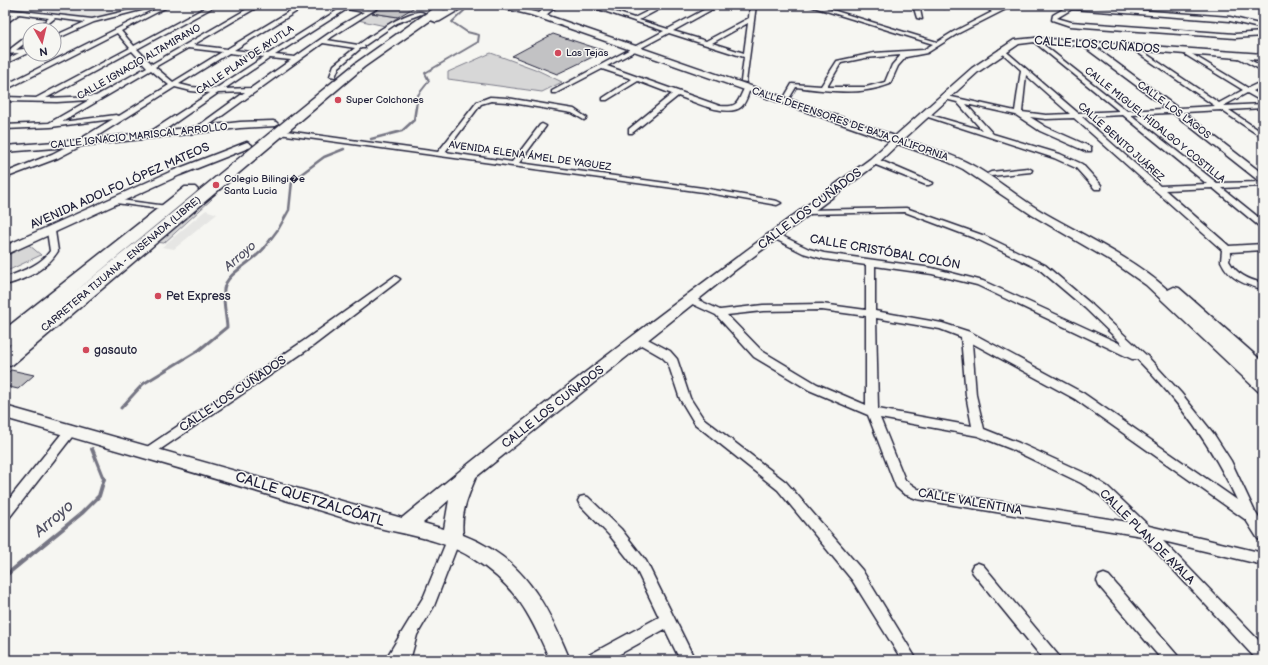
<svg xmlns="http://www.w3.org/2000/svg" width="1268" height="665" font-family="'Balsamiq Sans',sans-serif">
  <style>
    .built { fill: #e6e6e4 }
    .green { fill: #d7d7d7; stroke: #7c7c89 }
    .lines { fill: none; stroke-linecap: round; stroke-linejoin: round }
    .stream-far3 { stroke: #757583; stroke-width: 2 }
    .stream-far2 { stroke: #757583; stroke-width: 2.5 }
    .stream-far1 { stroke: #757583; stroke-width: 3 }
    .stream { stroke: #757583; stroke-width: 4 }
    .building { fill: #c2c2c4; stroke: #22223b }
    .street-casing { stroke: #22223b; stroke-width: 3 }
    .secondary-casing { stroke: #22223b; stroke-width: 3 }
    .highway-casing { stroke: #22223b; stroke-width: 3 }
    .street { fill: #f6f6f2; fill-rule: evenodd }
    .secondary { fill: #f6f6f2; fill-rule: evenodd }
    .highway { fill: #f6f6f2; fill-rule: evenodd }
    .poi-dot { fill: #d1495b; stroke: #f6f6f2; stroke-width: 1.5 }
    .labels { text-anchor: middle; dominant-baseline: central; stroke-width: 3; stroke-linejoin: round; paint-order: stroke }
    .far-poi-label { font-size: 10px; fill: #22223b; stroke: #f6f6f2; text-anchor: start }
    .far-street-label { font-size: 10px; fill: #22223b; stroke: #f6f6f2 }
    .street-label { font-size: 12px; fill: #22223b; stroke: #f6f6f2 }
    .poi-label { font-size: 12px; fill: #22223b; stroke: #f6f6f2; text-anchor: start }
    .water-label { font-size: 13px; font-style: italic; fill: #535365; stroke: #f6f6f2 }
    .near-street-label { font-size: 14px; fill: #22223b; stroke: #f6f6f2 }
    .near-water-label { font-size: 16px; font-style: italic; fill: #535365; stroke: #f6f6f2 }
  </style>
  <rect width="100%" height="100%" fill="#f6f6f2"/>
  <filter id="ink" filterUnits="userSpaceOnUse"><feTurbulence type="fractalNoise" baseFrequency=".025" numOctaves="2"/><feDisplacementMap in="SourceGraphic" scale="8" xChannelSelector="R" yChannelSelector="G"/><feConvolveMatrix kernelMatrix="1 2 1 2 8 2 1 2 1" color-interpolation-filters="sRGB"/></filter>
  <g filter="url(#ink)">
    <path class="built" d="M61,5H150L93,19L45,14Z
      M206,210L217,214L174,249L162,247Z"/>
    <path class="green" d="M370,13L398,17L385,26L358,20Z
      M491,53L535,69L562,82L542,92L448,79V72Z
      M207,198L212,199L164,243L155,242Z
      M29,245L41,255L5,272V255Z"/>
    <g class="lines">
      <path class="stream-far3" d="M416,108L418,95L429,81L425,73L478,42L479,35L467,32L452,22L467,8"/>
      <path class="stream-far2" d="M371,139L402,131L414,120L416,107
        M264,248L279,228L289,210L292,181L324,157L344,149"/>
      <path class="stream-far1" d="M121,408L143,384L199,350L227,327C226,315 223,301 224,289C226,273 255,261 265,247"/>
      <path class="stream" d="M5,576L82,513L99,496L104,479L92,449"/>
    </g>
    <path class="building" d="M385,5H418L398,17L372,13Z
      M553,34L605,51L557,74L512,56Z
      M11,370L34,375L18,389L5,386V375Z"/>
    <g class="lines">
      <g class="street-casing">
        <path id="street" d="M151,5H160L94,22L54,40V36L85,22L55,18L40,30H34L49,18L19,14L5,24V19L13,14L5,13V9L92,19Z
          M164,5H171L121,31L134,46L210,5H217L137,49L152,64L254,5H261L193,45L227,49L300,5H307L234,50L268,54L341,8L331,5H352L351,6L368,9L375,5H382L327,40L358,45C369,37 412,6 424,13L397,23L364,46L365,48H361L339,67L335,77L330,76L334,65L355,48L323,43L201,131L194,129L245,92L218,93L156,136H150V132L210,93L191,91L175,87L83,145L58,158L5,178V173L52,154L77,141L113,119L51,127L5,129V125L49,123L89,100L57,102L5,101V97L36,98L130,48L117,33L7,89L5,90V85ZM347,9L364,12L341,25L295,57L275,55ZM188,48L222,52L173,82L155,67ZM132,51L147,67L96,96L46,98ZM229,53L264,57L215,89L191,87L179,84ZM270,58L291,60L251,88L224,89ZM151,70L169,85L119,116L116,115L62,122Z
          M586,5H594L634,18L660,5H667L639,20L668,29L713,5H720L673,31L706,41L749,18L750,5H756L746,82L741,81L744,57L669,33L607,66L720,106C740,108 737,101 745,87H749L750,88C748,94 746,103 741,107C727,118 692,101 678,96L632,133H629V129L672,94L638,81L607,100H603V98L632,79L602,69L556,93H552V91L664,31ZM748,23L744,53L712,43Z
          M807,5H816L937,42L953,32L992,12L983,5H989L996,10L1007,5H1014L957,34L927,53L906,57L898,66L890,84C859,96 828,91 796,87L790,97L788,98L785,96L792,84L821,86L837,61L874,53L923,50L933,44ZM901,55L892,65L885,82L866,87H827L841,63L865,58Z
          M874,5H880L881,7L876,8Z
          M913,5H919L922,19L917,18Z
          M940,5H946L947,6L944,8Z
          M1070,5L1230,17L1263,25V29L1230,21L1072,9L1057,18L1071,22L1235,34L1263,32V36L1235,38L1070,26L1052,20L1053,15Z
          M30,34V39L16,50L30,48V52L5,64V60L19,53L5,54V50H9Z
          M1035,38L1127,111L1215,106L1131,48V46L1133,45L1219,103L1243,90L1181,52V50H1185L1248,88L1263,81V86L1253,91L1263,97V102L1247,93L1223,106L1263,104V108L1229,110L1263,133V138L1221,110L1131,115L1217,183L1263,182V186L1222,188L1263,221V228L1260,227L1213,188L1165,190L1229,246L1263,244V250L1231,252L1229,261C1236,274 1249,280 1263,283V289C1245,285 1229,279 1221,261L1222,250L1074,118L1046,119L1030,117L1046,127L1091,147V151H1085L1040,131L1016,115L966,104L993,134L1060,154L1082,164L1101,185V189H1095L1076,168L1054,158L922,115L927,114L982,130L957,102L941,98V96L943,95L1015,111L1021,70L1000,51L999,50L1002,48L1078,113L1119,111L1033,41L1032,40ZM1026,75L1070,114L1046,115L1022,112ZM1123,115L1207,184L1160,186L1082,117Z
          M1235,54H1239L1263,67V71L1235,56Z
          M490,97L507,98L574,109L587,118L584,120L572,113L507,102L491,101L481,104L445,152L512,162L540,125L542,124L546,126L519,163L703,188L777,201L781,203L777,205L703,192L279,134L275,132L279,130L438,152L477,102Z
          M871,159H877L933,183L929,185H926L871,163Z
          M1028,168L1032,170L1031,172L991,176L987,174L991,172Z
          M113,199L167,206L171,208L167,210L116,203H113Z
          M906,208L985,236L1045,265L1091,304L1147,356L1181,393L1213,433L1231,461L1255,512L1263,524V541L1258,539L1246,520L1075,399L972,343L976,395L984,429L1019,443L1089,475L1108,487L1149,526L1263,553V565L1163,541L1263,645V660H1257L1142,536L917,499L904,494L896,487L868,415L809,390L754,357L716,315L688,302L686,300L691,297L694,298L720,310L763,305L822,304L866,310V265L824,259L803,253L773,238L772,236L773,234L776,233L809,249L824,253L932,268L983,281L1123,345L1085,308L1039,269L979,240L905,212L807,214L803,212L807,210ZM875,266L932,274L977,285L1132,359H1137C1179,401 1212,446 1237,500L1083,393L970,332L942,323L875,311ZM822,310L866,316V405L817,384L762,351L727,315L763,311ZM876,318L940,329L961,337L966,395L972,426L878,409ZM880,418L978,436L1011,449L1081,483L1100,495L1128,522L918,489L905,480Z
          M51,228L55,231L58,251C47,269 25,280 5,285V278C21,271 40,266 50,251L47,231Z
          M395,276L400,279L398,281L313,346L152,455L148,457L144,455L142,452L144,449L305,340Z
          M640,335L670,351L677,359L690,398L703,418L786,482L862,570L917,660H902L852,580L778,490L695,424L680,399L668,363L662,357L636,342L635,339L636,336Z
          M71,425L75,427L77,430L75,433L9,518L5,520V504L67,427Z
          M584,496L588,497L621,529L646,561L695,660H680L665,629L609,660H587L589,655L659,617L636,569L611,537L580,505L578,501L580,497Z
          M454,533L459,535L460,539L434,606L417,635L410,660H385L424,596L449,535Z
          M978,563L983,565L1058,655L1060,660H1044L973,573L971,569L973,565Z
          M1104,574L1109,576L1177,655L1179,660H1162L1099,586L1097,581L1099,576Z"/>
      </g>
      <g class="secondary-casing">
        <path id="secondary" d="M490,5H505L539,13L549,5H558L546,15L895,136L972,68L1014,40L1035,38L1263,54V60L1095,47L1179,109L1263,174V182L1259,181L1173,113L1083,46L1035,42L1019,44L978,72L904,139C926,147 949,153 970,164C995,177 1017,197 1041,211C1084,236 1131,257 1168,290L1174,287L1179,288L1263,362V377L1261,376L1263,378V393L1258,391L1146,285L1116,264L1032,215L963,169L946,161L898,144L878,163L734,271L476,477C468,496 460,514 463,535C523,558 547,604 570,660H550C530,614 516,586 472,558C440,537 397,534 360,523C242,486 124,452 5,418V406L402,518C554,393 712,275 870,159L890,141L531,15ZM449,500L444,529L423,523Z
          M273,121L276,122L278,124L276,126L240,128L80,146L5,152V146L80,140L240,122Z
          M247,142L252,145L251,147L180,175L5,255V246L172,171Z"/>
      </g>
      <g class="highway-casing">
        <path id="highway" d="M438,5H450L443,11L454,5H467L440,21L436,22L431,20L364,67L12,365L5,367V349L11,344L5,346V329L185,187H195L198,190L195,193L71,295L356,63Z"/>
      </g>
      <use href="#street" class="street"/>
      <use href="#secondary" class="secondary"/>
      <use href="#highway" class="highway"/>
    </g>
  </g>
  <g class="poi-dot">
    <circle cx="558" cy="53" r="4"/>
    <circle cx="338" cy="100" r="4"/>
    <circle cx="216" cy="185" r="4"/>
    <circle cx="158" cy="296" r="4"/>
    <circle cx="86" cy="350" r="4"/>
  </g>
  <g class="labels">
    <g class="far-poi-label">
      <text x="566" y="53">Las Tejas</text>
      <text x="346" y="100">Super Colchones</text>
      <text x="224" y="179">Colegio Bilingi�e<tspan x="224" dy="12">Santa Lucia</tspan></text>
    </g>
    <g class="far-street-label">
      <text transform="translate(245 60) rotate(-34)">CALLE PLAN DE AYUTLA</text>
      <text transform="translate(139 62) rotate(-30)">CALLE IGNACIO ALTAMIRANO</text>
      <text transform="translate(1174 110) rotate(37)">CALLE LOS LAGOS</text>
      <text transform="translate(850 124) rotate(19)">CALLE DEFENSORES DE BAJA CALIFORNIA</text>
      <text transform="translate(1155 125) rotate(39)">CALLE MIGUEL HIDALGO Y COSTILLA</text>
      <text transform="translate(139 136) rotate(-6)">CALLE IGNACIO MARISCAL ARROLLO</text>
      <text transform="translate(1121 142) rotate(42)">CALLE BENITO JUÁREZ</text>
      <text transform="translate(530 156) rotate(8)">AVENIDA ELENA ÁMEL DE YAGUEZ</text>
      <text transform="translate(121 264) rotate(-40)">CARRETERA TIJUANA - ENSENADA (LIBRE)</text>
    </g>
    <g class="street-label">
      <text transform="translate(1097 45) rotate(4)">CALLE LOS CUÑADOS</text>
      <text transform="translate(120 186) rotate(-24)">AVENIDA ADOLFO LÓPEZ MATEOS</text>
      <text transform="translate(810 209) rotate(-37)">CALLE LOS CUÑADOS</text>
      <text transform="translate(885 252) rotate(10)">CALLE CRISTÓBAL COLÓN</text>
      <text transform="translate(233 394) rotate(-34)">CALLE LOS CUÑADOS</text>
      <text transform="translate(553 407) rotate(-38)">CALLE LOS CUÑADOS</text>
      <text transform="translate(970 502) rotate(10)">CALLE VALENTINA</text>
      <text transform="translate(1147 537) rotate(45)">CALLE PLAN DE AYALA</text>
    </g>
    <g class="poi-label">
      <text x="166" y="296">Pet Express</text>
      <text x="94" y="350">gasauto</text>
    </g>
    <g class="water-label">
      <text transform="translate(240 256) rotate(-41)">Arroyo</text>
    </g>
    <g class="near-street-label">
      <text transform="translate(310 499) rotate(17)">CALLE QUETZALCÓATL</text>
    </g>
    <g class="near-water-label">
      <text transform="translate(54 519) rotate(-41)">Arroyo</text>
    </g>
  </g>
  <rect width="1268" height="665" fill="none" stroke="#f6f6f2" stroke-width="20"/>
  <rect x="10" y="10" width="1248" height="645" fill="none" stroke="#22223b" stroke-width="1.5" filter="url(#ink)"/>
  <g transform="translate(42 42) rotate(172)"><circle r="19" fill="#f6f6f2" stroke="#a1a1a9"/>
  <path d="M0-3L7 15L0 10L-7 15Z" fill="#d1495b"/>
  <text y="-6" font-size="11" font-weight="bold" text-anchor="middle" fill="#22223b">N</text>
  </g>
</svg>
